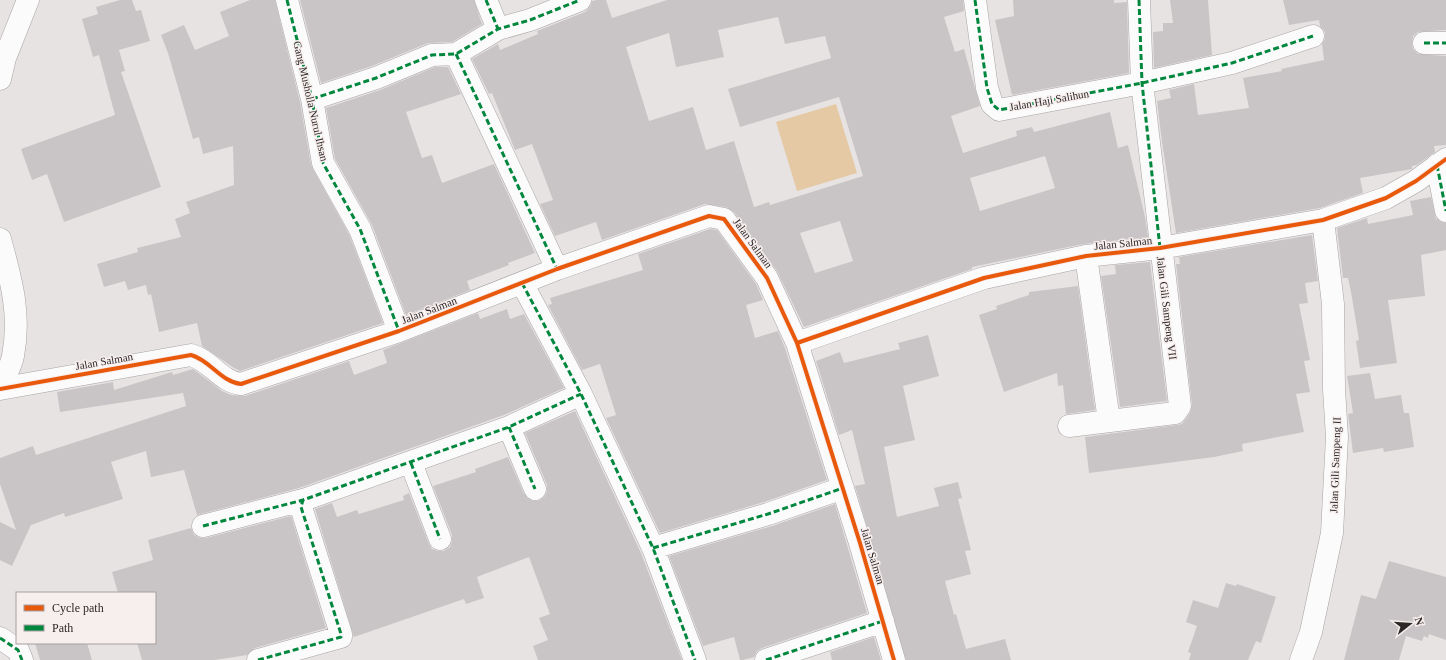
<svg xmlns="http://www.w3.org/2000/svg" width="1446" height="660" font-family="Georgia,serif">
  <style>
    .green { fill: #e4c9a4 }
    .building { fill: #c9c5c6; fill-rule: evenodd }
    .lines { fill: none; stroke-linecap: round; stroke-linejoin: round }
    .minor-casing { stroke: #a7a3a3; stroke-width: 23 }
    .tertiary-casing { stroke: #a7a3a3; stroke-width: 23 }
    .minor { stroke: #fcfbfb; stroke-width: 22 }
    .tertiary { stroke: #fcfbfb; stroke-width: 22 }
    .quiet { stroke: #00873e; stroke-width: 3; stroke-dasharray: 6 3; stroke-linecap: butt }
    .cycleway-casing { stroke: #f7eeee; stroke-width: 6 }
    .cycleway { stroke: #e8590c; stroke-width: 4 }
    .labels { text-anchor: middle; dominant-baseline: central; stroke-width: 3; stroke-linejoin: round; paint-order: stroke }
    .street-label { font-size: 11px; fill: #2c2828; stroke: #f7eeee }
  </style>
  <rect width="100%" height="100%" fill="#e8e3e3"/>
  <path class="green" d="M836,104L857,173L797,191L776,122Z"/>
  <path class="building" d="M120,0H132L136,11L141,10L150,41L119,50L125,71L121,72L161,187L64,222L47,174L32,180L21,149L115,115L99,55L93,57L82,19L98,14L96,7Z
    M250,0H275L300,102L311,165L349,234L383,323L240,371L234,368L202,346L197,323L159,332L151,294L148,295L146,285L128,290L125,281L104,287L97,264L138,252L137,248L181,237L175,219L190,213L186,202L234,185L233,146L203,154L199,137L193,139L168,53L161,35L184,25L195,50L229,36L220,12Z
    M300,0H474L482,24L452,42L428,43L372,66L321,83Z
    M597,0H606L612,18L667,0H963L964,11L944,17L955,52L964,49L980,106L951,116L963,153L1017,136L1016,131L1032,127L1034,132L1110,112L1118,148L1128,145L1145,217L1148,237L1083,244L972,267V269L804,327L777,271L734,212L726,207L705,204L602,240L596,222L555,236L540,204L553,200L532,144L515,150L492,93L489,94L472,59L498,44L500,50L538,34L537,31L585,12L590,7L592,1ZM778,17L785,44L825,36L831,58L728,89L740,127L839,97L863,176L770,205L769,202L754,207L734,141L706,150L693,107L649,121L626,47L669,33L676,67L724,57L718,30ZM1045,156L1055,188L980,211L970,178ZM840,221L853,261L815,273L800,233Z
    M1013,0H1114V3L1127,2L1129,73L1012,95L995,20L1014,16Z
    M1170,0H1208L1212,55L1154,68L1153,32L1163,31V23H1173Z
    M1283,0H1446V30L1418,32L1413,36L1412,43L1413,49L1418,54L1446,56V145L1434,146L1435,152L1417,165L1412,166V169L1360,178L1363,193L1320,208L1176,233L1162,142L1157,101L1171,98L1169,90L1194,84L1198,115L1249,108L1243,78L1282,71L1281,69L1324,60L1322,44L1325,39V32L1320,26L1319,20L1289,25Z
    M435,67H448L461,94L406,112L422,158L432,155L442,183L494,164L535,253L508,263L509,265L467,281L470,290L406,315L372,225L335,159L326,108L380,90Z
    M1431,197L1436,219L1446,223V250L1421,255L1425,296L1388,300L1397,363L1360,368L1356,341L1359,340L1351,292L1348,278H1343L1337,228L1367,218L1368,224L1413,215L1410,201Z
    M710,229L717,230L756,284L763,300L746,305L755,338L778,331L785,348L827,480L764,502L660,533L606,418L616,415L600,364L582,370L548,305L552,304L550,298L643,270L638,254Z
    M1312,235L1318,281L1305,283L1308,303L1299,304L1310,360L1304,361L1310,392L1296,394L1304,432L1242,444L1243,451L1214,457L1089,473L1085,437L1177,425L1182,424L1190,413L1192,405L1176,264H1180L1179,257Z
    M1150,262L1167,401L1120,407L1101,276L1116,274L1115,265Z
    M1078,286L1095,410L1066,414L1063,385L1058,386L1057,373L1004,392L979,315L997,309L996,306L1029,295V292Z
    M507,309L510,319L524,314L564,388L504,415L299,488L197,515L184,470L151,477L146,451L111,462L123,499L65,517L64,513L31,525L12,566L0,560V522L16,530L0,484V458L33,446L36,455L186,406L183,393L60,412L57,392L113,382L114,390L172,372L173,375L193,369L222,391L231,395L245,396L349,361L354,375L387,363L383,350L478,313L480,319Z
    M928,335L939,376L903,386L915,440L884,447L897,517L939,506L934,488L958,482L962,498L958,499L971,550L965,551L971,574L945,581L954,615L956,614L966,649L1005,639L1011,660H906L855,486L865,484L852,430L839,435L816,361L840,352L844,363L900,349L898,343Z
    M1370,373L1375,399L1401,395L1404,413H1409L1414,447L1384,452L1383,448L1353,453L1348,414L1353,413L1347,376Z
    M575,411L641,553L682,660H538L533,646L548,640L539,618L550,614L529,557L477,577L484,598L466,604L464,599L354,637L315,509L332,503L337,517L357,510L359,514L404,500L403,496L409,493L429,544L432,549L438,551H444L450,547L452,541V535L433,486L476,472L475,469L508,457L524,494L528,499L533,501L540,500L545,496L547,491V485L525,433Z
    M835,504L867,613L762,648L757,651L754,657L743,660H740L734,637L703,646L669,556L772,526Z
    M291,516L326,628L255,648L247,655L215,660H142L137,643H155V593H118L112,572L153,560L148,540L191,528L194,535L200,538H206Z
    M1389,561L1446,577V640L1429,634L1428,638L1424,636L1422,641L1406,636L1399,660H1344L1361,595L1376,599Z
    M1226,583L1236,586L1237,584L1276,597L1261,643L1256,641L1248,660H1189L1191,653L1188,652L1197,626L1186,622L1193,600L1218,608Z
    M874,637L881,660H832L830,652Z
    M35,643H87L92,660H40Z"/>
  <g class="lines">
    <g class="minor-casing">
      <path id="minor" d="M287,0L312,99L323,163L360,229L399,331
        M486,0L498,29
        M975,0L987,88L992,104L999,110L1142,83L1232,63L1313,36
        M1424,43H1446
        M456,54L557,269
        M312,99L376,78L432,55L456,54L498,29L530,20L580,0
        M1437,165L1446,211
        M1086,256L1109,421
        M522,283L581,394L653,548L695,660
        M797,343L984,278L1086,256L1160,248L1323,220L1386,198L1416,181L1446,159
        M0,389L191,355C210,360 221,382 241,384L399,331L557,269L709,216L724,219L767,278L797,343L860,543L894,660
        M1069,426L1175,413L1180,406L1142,83L1139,0
        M509,427L535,489
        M411,463L440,539
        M203,526L303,500
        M653,548L768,514L843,488
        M0,638L18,650L22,660
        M258,660L341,637V634L301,507L303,500L509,427L581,394
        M766,660L883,621
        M1301,660L1311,632L1332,533L1337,437L1334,389L1333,304L1323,220"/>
    </g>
    <g class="tertiary-casing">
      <path id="tertiary" d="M0,79L5,58L28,0
        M0,239C11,279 21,314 13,356C11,367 4,378 0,387"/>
    </g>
    <use href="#minor" class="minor"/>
    <use href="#tertiary" class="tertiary"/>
    <path class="quiet" d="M287,0L312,99L323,163L360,229L399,331
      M486,0L498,29
      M975,0L987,88L992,104L999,110L1142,83L1232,63L1313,36
      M1139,0L1142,83L1160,248
      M1424,43H1446
      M456,54L557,269
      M312,99L376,78L432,55L456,54L498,29L530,20L580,0
      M1437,165L1446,211
      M522,283L581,394L653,548L695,660
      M509,427L535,489
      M411,463L440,539
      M203,526L303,500
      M653,548L768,514L843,488
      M0,638L18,650L22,660
      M258,660L341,637V634L301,507L303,500L509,427L581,394
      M766,660L883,621"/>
    <g class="cycleway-casing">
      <path id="cycleway" d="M797,343L984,278L1086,256L1160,248L1323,220L1386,198L1416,181L1446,159
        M0,389L191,355C210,360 221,382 241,384L399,331L557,269L709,216L724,219L767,278L797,343L860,543L894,660"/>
    </g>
    <use href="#cycleway" class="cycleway"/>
  </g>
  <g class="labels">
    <g class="street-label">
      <text transform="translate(1049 100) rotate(-10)">Jalan Haji Salihun</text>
      <text transform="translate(311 101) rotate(77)">Gang Musholla Nurul Ihsan</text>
      <text transform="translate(753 243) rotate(54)">Jalan Salman</text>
      <text transform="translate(1123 243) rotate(-6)">Jalan Salman</text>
      <text transform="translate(1167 308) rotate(83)">Jalan Gili Sampeng VII</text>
      <text transform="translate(429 310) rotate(-21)">Jalan Salman</text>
      <text transform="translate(104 361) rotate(-10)">Jalan Salman</text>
      <text transform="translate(1335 465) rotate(-88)">Jalan Gili Sampeng II</text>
      <text transform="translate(873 556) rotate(73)">Jalan Salman</text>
    </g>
  </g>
  <rect x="16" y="592" width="140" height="52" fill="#f7eeee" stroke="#a69f9f"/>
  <rect x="24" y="605" width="20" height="6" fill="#e8590c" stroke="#a69f9f"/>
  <text x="52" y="612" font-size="12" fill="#2c2828">Cycle path</text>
  <rect x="24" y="625" width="20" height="6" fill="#00873e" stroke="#a69f9f"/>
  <text x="52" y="632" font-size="12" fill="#2c2828">Path</text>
  <g transform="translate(1410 624) rotate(73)" stroke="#f7eeee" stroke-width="3" paint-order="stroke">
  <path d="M0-3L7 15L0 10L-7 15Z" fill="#2c2828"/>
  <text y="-6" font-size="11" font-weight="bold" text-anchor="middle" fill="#2c2828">N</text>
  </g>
</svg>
